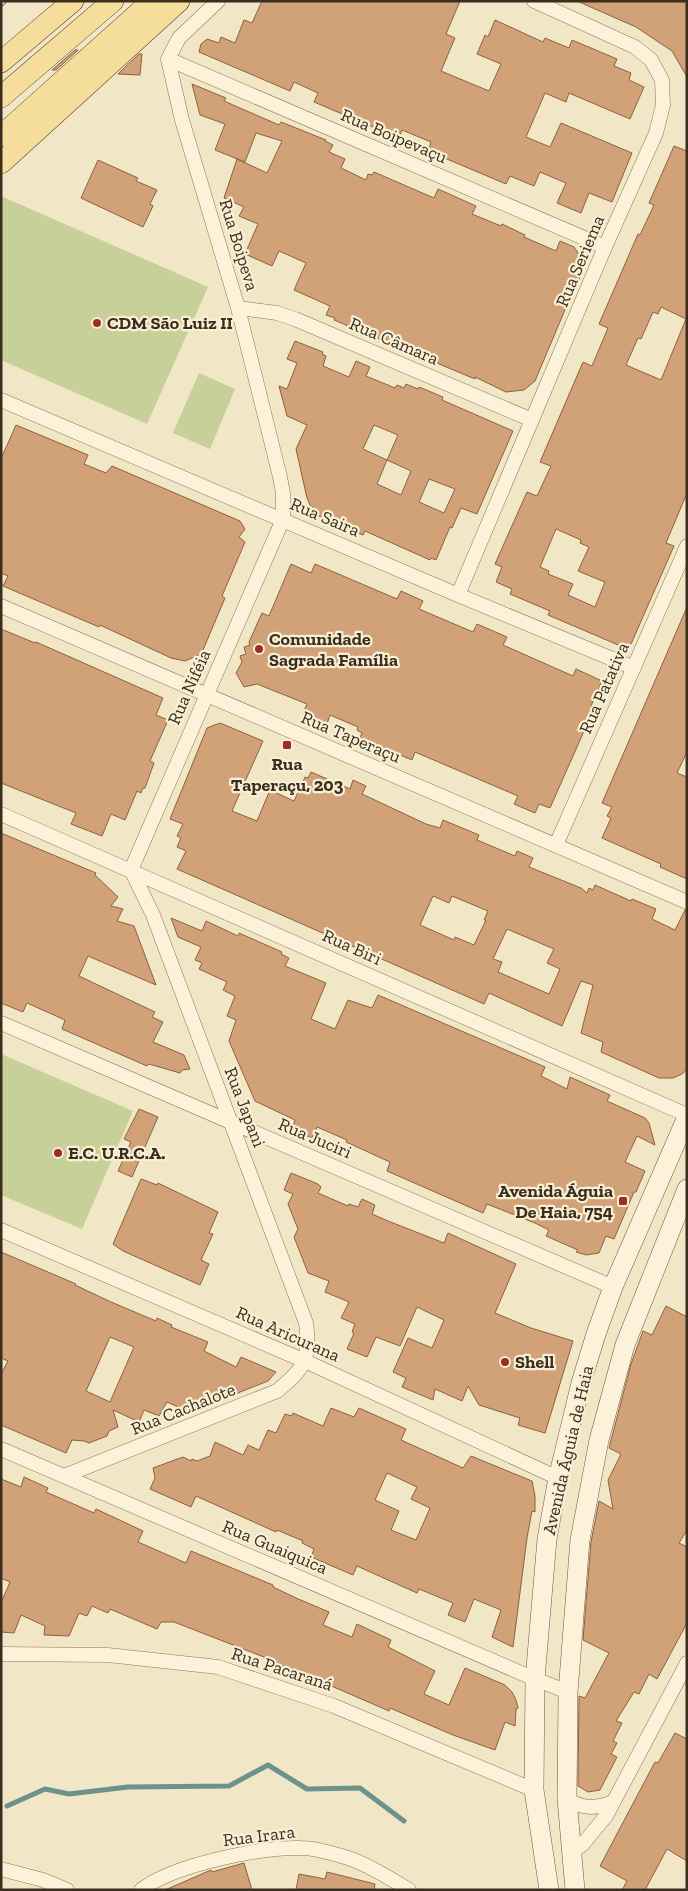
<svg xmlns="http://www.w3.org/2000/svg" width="688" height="1891" font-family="'Zilla Slab',serif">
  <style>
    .green { fill: #c6d098 }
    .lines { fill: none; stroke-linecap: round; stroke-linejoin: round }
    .stream { stroke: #6c938b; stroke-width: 5 }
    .building { fill: #d1a178; stroke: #8d613e; fill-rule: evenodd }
    .street-casing { stroke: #8d7759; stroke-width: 15 }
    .secondary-casing { stroke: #6f583d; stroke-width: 20 }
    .primary-casing { stroke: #5a452e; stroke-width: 22 }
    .street { stroke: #fbf2d9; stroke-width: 14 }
    .secondary { stroke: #fbf2d9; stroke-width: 19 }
    .primary { stroke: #f5dd9b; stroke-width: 21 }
    .rail-casing { stroke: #3c2e1e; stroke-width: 5.5 }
    .rail { stroke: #f8efd5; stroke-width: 4; stroke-dasharray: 11; stroke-linecap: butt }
    .poi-dot { fill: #9f2b26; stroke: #f8efd5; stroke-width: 2 }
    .labels { text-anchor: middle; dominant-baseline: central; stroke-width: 4.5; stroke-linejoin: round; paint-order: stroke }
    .street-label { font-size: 18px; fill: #3c2e1e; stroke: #f8efd5 }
    .poi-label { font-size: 18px; font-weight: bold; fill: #3c2e1e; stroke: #f8efd5; text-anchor: start }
  </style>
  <rect width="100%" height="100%" fill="#f1e6c5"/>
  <path class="green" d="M1,196L208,287L147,424L1,360Z
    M199,373L235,389L210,449L173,433Z
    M1,1054L133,1111L82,1229L1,1195Z"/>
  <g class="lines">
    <path class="stream" d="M7,1806L45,1789L69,1794L128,1787L229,1786L268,1765L307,1789L360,1788L404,1821"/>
  </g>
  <path class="building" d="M262,1H460L446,34L455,38L441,71L489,91L501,64L477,54L485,35L488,37L495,20L543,42L545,38L569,48L572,40L617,59L614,66L631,73L629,80L644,87L630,119L569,93L566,102L545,93L526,137L550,147L561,123L632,153L612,202L589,193L581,213L557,203L566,183L540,172L534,186L510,176L506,184L428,151L431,142L402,130L399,138L314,102L318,93L294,82L290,91L199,52L201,44L207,39L219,43L221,37L235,43L244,20L252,23Z
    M577,1H687V77L672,51L636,27Z
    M75,50H78L56,70H52Z
    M139,54H142L140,75L118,74Z
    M192,84L226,98L224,101L279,125L281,122L326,140L325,141L333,145L329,152L345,159L341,168L366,180L368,174L372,175L374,172L434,198L438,189L476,206L472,214L501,226L502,224L525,235L524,237L556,251L560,241L574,247L580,256L583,271L567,305L535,381L524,390L506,392L475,377V379L334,320L335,318L326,315L330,306L294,290L306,263L279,251L272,266L245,254L258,224L239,216L244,207L224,198L237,159L267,173L282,141L256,133L245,162L215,150L225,124L200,115Z
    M674,146L687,151V493L666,543L674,546L631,644L623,647L548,615L550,611L510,594L512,589L496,582L502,567L495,564L527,492L537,496L551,466L540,462L583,362L592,366L608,328L599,324L638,234L640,235L654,205L649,203ZM661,307L686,319L661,380L626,365L638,338L641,339L653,312L658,314ZM556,529L581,540L580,543L589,547L578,571L605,582L595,607L568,595L573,584L548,574L549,571L540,567Z
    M98,160L138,178L136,181L157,190L150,204L153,206L143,227L81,198Z
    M295,341L323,352L322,354L326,356L323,366L349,377L356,361L370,367L366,376L395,388L397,385L404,388L406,384L418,389L419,387L443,397L442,400L513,431L477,514L461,508L452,528L450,527L436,560L431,558L430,560L365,531L363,535L314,514L307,498L296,449L307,425L287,416L279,386L287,389L297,363L287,359ZM374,425L398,435L387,460L363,449ZM387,460L411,471L401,495L377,484ZM429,479L455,489L444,513L419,502Z
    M16,425L88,455L84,464L106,473L112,466L240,521L245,529L239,537L245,542L222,596L225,598L203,650L199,655L185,661L171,658L100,625L99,627L3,586L8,576L1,573V459Z
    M291,564L311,573L315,564L397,599L401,591L423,601L419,609L473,632L477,624L507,637L503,645L573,676L576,669L602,681L591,706L594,707L592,713L550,808L539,804L535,813L514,804L518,796L415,752L412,760L360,738L362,733L357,730L358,727L330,715L327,724L303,713L307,704L257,684L244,687L236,673L242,662L240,656L246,654L244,647L250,645L249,642L262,613L269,616Z
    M687,607V752L677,773L687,777V879L660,867L661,864L602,838L611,818L607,816L612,807L602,803Z
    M1,629L35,643L36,642L163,698L156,715L168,720L150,761L154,763L145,788H143L141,793L137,791L125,820L111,814L102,836L71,824L76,813L1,783Z
    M220,723L263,741L232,811L257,821L270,790L294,801L305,777L308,778L311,772L350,789L353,780L366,786L362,794L426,824L440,828L443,820L479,835L477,840L515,856L517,851L533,858L529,867L581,888L587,893L589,888L593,890L595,885L631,901L632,899L656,909L652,919L675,930L685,910L687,911V1070L682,1074L673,1078H659L601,1052L603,1042L581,1033L593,985L581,981L562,1026L489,993L484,1004L177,869L186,851L177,847L181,838L177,836L183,824L170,819L207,728ZM433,896L449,903L452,896L488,911L484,920H486L474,945L455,937L454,940L420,925ZM507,929L554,949L547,963L560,969L549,994L498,972L502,962L493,959Z
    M1,833L96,873L95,875L118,897L111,906L123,909L117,921L134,926L156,985L88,956L79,976L155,1012L152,1017L163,1022L153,1042L184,1055L190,1069L182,1070L180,1073L149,1064L147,1066L62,1029L65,1020L27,1003L23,1012L1,1003Z
    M171,918L202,931L206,921L238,936L239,933L282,952L281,954L289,958L285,966L326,983L311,1019L335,1029L348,1000L372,1008L378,995L545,1067L541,1076L567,1089L570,1077L610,1095L607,1101L645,1118L649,1123L655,1145L637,1136L625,1162L645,1171L636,1192H634L614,1239L606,1236L599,1253L586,1255L576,1252L578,1250L546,1236L549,1230L535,1223L487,1204L483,1213L387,1171L390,1162L346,1142L347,1140L317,1127L312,1138L292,1129L295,1120L255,1101L229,1041L236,1020L227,1016L235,996L223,990L227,982L199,969L202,963L195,960L201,947L178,937Z
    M139,1109L158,1117L132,1177L118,1171L131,1142L124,1139Z
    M291,1173L318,1184L321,1187L318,1193L348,1206L349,1204L358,1207L362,1199L375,1205L372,1214L388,1221L444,1243L448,1233L516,1264L495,1313L531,1328L573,1341L545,1433L518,1425L520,1418L479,1405L468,1386L462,1401L435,1389L433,1400L402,1387L406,1378L393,1372L408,1338L432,1348L444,1320L417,1307L400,1346L376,1337L367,1357L347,1349L354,1333L352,1332L355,1324L341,1318L349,1302L325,1292L329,1281L308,1273L294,1237L298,1229L288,1204L293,1194L284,1190Z
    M141,1179L157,1185L158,1183L218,1212L209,1233L213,1234L201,1260L209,1264L200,1285L123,1251L113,1244Z
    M1,1252L76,1284L75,1285L111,1302L156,1321L157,1318L172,1325L171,1327L208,1342L204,1351L236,1367L241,1357L276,1372L268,1381L190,1412L167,1402L159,1416L144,1410L139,1422L113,1410L118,1427L109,1431L107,1436L89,1443L84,1441L72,1440L66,1453L1,1425V1374L8,1361L1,1358ZM110,1337L134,1347L110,1402L86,1391Z
    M666,1306L687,1317V1530L679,1543L687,1547V1623L657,1679L649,1674L639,1694L634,1692L616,1721L622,1723L613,1741L617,1743L611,1754L617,1757L600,1790L588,1792L578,1786L579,1696L585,1698L609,1653L583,1640L591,1542L599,1501L613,1509L608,1480L621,1454L609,1448L631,1364L643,1331L652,1335Z
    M331,1408L354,1417L359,1408L406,1429L401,1440L463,1468L471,1456L532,1481L535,1496V1512L532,1511L527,1538L513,1647L492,1637L501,1610L474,1599L465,1622L448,1615L453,1603L419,1589L417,1593L357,1566L353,1575L311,1557L314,1549L302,1543L303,1541L277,1530L276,1532L196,1496L191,1507L150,1489L155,1478L153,1468L183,1457L191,1461L192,1459L197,1461L210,1456L215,1442L243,1455L248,1445L259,1450L268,1430L276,1433L285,1414L292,1416L293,1413L323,1426ZM387,1473L417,1487L411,1499L430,1508L416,1540L391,1530L399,1511L375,1500Z
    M24,1477L48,1488L46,1492L94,1513L96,1509L143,1531L138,1542L186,1563L191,1551L273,1585V1587L296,1598L329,1612L323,1625L352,1637L357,1624L391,1640L388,1647L435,1671L424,1694L449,1705L465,1668L505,1685L512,1692L516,1700L518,1708L516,1709L515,1726L505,1722L495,1750L453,1735L390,1708L389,1711L290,1668L266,1664L269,1659L174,1622H161L157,1629L110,1609L108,1613L92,1606L87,1616L79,1613L69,1636L44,1635L45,1626L21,1615L14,1633L1,1632V1603L10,1582L1,1578V1479L21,1487Z
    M675,1733L687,1739V1861L667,1849L645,1890H622L627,1881L600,1866L655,1762L658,1763Z
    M244,1863L252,1890H165L211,1870L212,1872Z
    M327,1872L375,1884L374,1890H296L299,1874L325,1879Z"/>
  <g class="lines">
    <g class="street-casing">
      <path id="street" d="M168,59L605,247
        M238,308L277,313L295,319L532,420
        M1,400L458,595L634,668
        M458,595L605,247L656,133L663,105L662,80L651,60L635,47L534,1
        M1,606L687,902
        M1,814L687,1115
        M556,845L687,546
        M1,1023L613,1287
        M1,1230L305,1361L558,1478
        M1,1449L535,1679L568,1692
        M64,1476L277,1391C304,1369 311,1359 306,1323L153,915L131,870L283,519V493L280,477L238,308L182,120L168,59L179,38L218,1
        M1,1654L108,1655L218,1667L334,1706L534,1790
        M567,1799C582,1809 596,1809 613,1802
        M570,1853L582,1845L606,1816L687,1663
        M1,1869L43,1880L67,1890
        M141,1890C173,1865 260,1847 301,1848C315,1848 332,1853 345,1857C363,1862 393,1880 409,1890"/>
    </g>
    <g class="secondary-casing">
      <path id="secondary" d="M549,1890L534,1790L535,1679L547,1539L558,1478L581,1383L596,1334L613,1287L687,1117
        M575,1890L567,1799L568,1692L580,1540L599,1440L625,1345L687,1189"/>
    </g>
    <g class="primary-casing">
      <path id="primary" d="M1,62L73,1
        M1,97L113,1
        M1,136L152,1
        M1,163L179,1"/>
    </g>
    <use href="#street" class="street"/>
    <use href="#secondary" class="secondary"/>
    <use href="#primary" class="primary"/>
    <g class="rail-casing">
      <path id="rail" d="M1,4L4,1"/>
    </g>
    <use href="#rail" class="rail"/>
  </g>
  <g class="poi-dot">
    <circle cx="97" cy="323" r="5"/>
    <circle cx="259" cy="649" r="5"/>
    <rect x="282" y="740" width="10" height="10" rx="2.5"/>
    <circle cx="58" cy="1153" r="5"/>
    <rect x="618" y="1196" width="10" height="10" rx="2.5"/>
    <circle cx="505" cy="1362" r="5"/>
  </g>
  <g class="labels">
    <g class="street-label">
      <text transform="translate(394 136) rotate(23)">Rua Boipevaçu</text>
      <text transform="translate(239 245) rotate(73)">Rua Boipeva</text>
      <text transform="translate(580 261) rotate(-67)">Rua Seriema</text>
      <text transform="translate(394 341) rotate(23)">Rua Câmara</text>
      <text transform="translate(325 517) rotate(23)">Rua Saira</text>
      <text transform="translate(189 687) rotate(-66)">Rua Niféia</text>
      <text transform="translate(604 688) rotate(-66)">Rua Patativa</text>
      <text transform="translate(351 737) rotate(23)">Rua Taperaçu</text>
      <text transform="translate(352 947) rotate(24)">Rua Biri</text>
      <text transform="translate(245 1107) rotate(69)">Rua Japani</text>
      <text transform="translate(315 1138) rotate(23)">Rua Juciri</text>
      <text transform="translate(288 1334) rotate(24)">Rua Aricurana</text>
      <text transform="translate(183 1409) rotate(-22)">Rua Cachalote</text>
      <text transform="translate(568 1450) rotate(-77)">Avenida Águia de Haia</text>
      <text transform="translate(275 1547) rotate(23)">Rua Guaiquica</text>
      <text transform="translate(282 1669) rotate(18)">Rua Pacaraná</text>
      <text transform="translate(259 1836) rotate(-7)">Rua Irara</text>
    </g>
    <g class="poi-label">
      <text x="107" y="323">CDM São Luiz II</text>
      <text x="269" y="639">Comunidade<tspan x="269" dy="21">Sagrada Família</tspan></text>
      <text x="287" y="764" text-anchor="middle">Rua<tspan x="287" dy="21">Taperaçu, 203</tspan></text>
      <text x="68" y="1153">E.C. U.R.C.A.</text>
      <text x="613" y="1191" text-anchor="end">Avenida Águia<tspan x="613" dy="21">De Haia, 754</tspan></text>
      <text x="515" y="1362">Shell</text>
    </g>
  </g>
  <rect width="688" height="1891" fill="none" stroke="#3c2e1e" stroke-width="5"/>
</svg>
